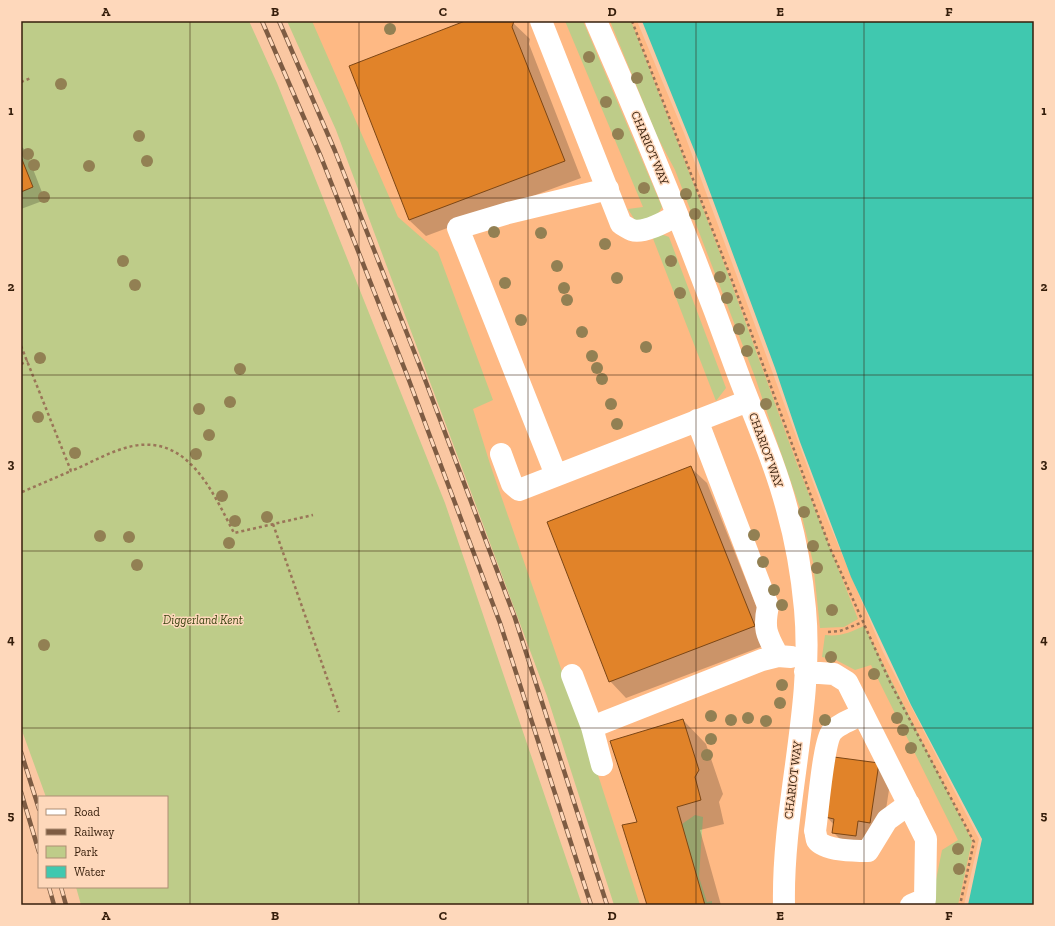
<svg xmlns="http://www.w3.org/2000/svg" width="1055" height="926" font-family="'Zilla Slab',serif">
  <style>
    .built { fill: #feb984 }
    .green { fill: #becc89 }
    .water { fill: #40c8af }
    .shadow { fill: #0003 }
    .building { fill: #e18329; stroke: #7c4615 }
    .lines { fill: none; stroke-linecap: round; stroke-linejoin: round }
    .path { stroke: #9a7558; stroke-width: 2.5; stroke-dasharray: 3 3; stroke-linecap: butt }
    .minor { stroke: #fff; stroke-width: 22 }
    .rail-casing { stroke: #7e5c43; stroke-width: 4.5 }
    .rail { stroke: #fed8bb; stroke-width: 3; stroke-dasharray: 9; stroke-linecap: butt }
    .tree { fill: #928053 }
    .grid { fill: none; stroke: #361e0b; stroke-width: 1; stroke-opacity: 0.55 }
    .labels { text-anchor: middle; dominant-baseline: central; stroke-width: 3; stroke-linejoin: round; paint-order: stroke }
    .street-label { font-size: 12px; fill: #361e0b; stroke: #fed8bb }
    .park-label { font-size: 12px; font-style: italic; fill: #3c4513; stroke: #fed8bb }
    .neatline { fill: none; stroke: #361e0b; stroke-width: 1.5 }
    .grid-label { font-size: 13px; text-anchor: middle; font-weight: bold; fill: #361e0b }
  </style>
  <rect width="100%" height="100%" fill="#fac7a2"/>
  <path class="built" d="M297,21H637L684,133L823,509L883,652L979,839L964,905H625Z"/>
  <path class="green" d="M21,21H249L277,83L445,503L582,905H81L76,887H167V797H46L21,728Z
    M287,21H312L398,217L438,252L493,400L473,409L490,464L600,781L640,905H614L547,696L336,130Z
    M565,21H583L662,207L655,219L636,222L628,209L643,207Z
    M610,21H631L728,274L797,464L858,619L844,627L820,628L813,562L800,508L772,427L755,377L675,170L657,136Z
    M661,234L669,237L726,388L716,401L652,236Z
    M864,626L972,841L958,905H931L942,850L958,840L871,665L855,670L836,660L822,657L825,635C840,637 851,632 864,626Z
    M695,815L703,817L699,877L707,902L712,901V905H703L682,824Z"/>
  <path class="water" d="M642,21H1034V905H968L982,839L911,705L851,577L800,442L775,368L697,157Z"/>
  <path class="shadow" d="M467,21H511L530,39L529,44L581,178L426,236L409,220Z
    M21,146L26,151L45,200L21,209Z
    M690,467L707,483L771,643L626,698L610,681Z
    M683,720L706,744L723,794L719,802L724,824L700,830L721,905H648L639,823Z
    M878,764L891,777L882,835L868,848L846,845L833,832L834,825L827,817Z"/>
  <path class="building" d="M465,21H514L512,27L565,161L409,220L349,66Z
    M21,157L33,187L21,192Z
    M691,466L755,626L609,682L547,522Z
    M683,719L699,770L695,777L701,800L677,807L705,905H647L622,825L637,822L610,741Z
    M834,757L879,763L870,823L858,821L856,836L832,833L834,819L825,817Z"/>
  <g class="lines">
    <path class="path" d="M632,21L733,283L830,548L890,682L974,842L960,905
      M21,82L31,78
      M21,346L71,471C91,463 112,450 133,446C189,435 213,493 234,533L313,515
      M21,364L28,361
      M22,492L71,471
      M273,524L339,712
      M828,632L840,631L863,622"/>
    <path class="minor" d="M541,21L621,224C625,226 629,229 632,230C644,234 667,221 677,215
      M596,21C647,137 695,255 738,374C755,419 775,463 787,509C796,541 802,576 805,609C814,707 782,806 784,905
      M697,420L768,606C763,630 767,635 778,656
      M501,454L512,484L519,490L748,401
      M556,475L458,228L508,213L608,189
      M805,672L834,674L847,682L926,839L925,899L911,905
      M572,675L592,727L602,765
      M863,714C855,718 836,725 831,733C823,746 818,812 815,831C816,833 816,838 817,840C824,851 857,851 868,851L887,820L909,804
      M592,727L762,660L778,656L791,657"/>
    <g class="rail-casing">
      <path id="rail" d="M262,21L321,157L407,375L500,623L591,905
        M279,21L335,151L421,369L515,618L607,905
        M21,752L39,809
        M21,792L39,852
        M49,887L54,905
        M61,887L66,905"/>
    </g>
    <use href="#rail" class="rail"/>
  </g>
  <g class="tree">
    <circle cx="390" cy="29" r="6"/>
    <circle cx="589" cy="57" r="6"/>
    <circle cx="637" cy="78" r="6"/>
    <circle cx="61" cy="84" r="6"/>
    <circle cx="606" cy="102" r="6"/>
    <circle cx="618" cy="134" r="6"/>
    <circle cx="139" cy="136" r="6"/>
    <circle cx="28" cy="154" r="6"/>
    <circle cx="147" cy="161" r="6"/>
    <circle cx="34" cy="165" r="6"/>
    <circle cx="89" cy="166" r="6"/>
    <circle cx="644" cy="188" r="6"/>
    <circle cx="686" cy="194" r="6"/>
    <circle cx="44" cy="197" r="6"/>
    <circle cx="695" cy="214" r="6"/>
    <circle cx="494" cy="232" r="6"/>
    <circle cx="541" cy="233" r="6"/>
    <circle cx="605" cy="244" r="6"/>
    <circle cx="123" cy="261" r="6"/>
    <circle cx="671" cy="261" r="6"/>
    <circle cx="557" cy="266" r="6"/>
    <circle cx="720" cy="277" r="6"/>
    <circle cx="617" cy="278" r="6"/>
    <circle cx="505" cy="283" r="6"/>
    <circle cx="135" cy="285" r="6"/>
    <circle cx="564" cy="288" r="6"/>
    <circle cx="680" cy="293" r="6"/>
    <circle cx="727" cy="298" r="6"/>
    <circle cx="567" cy="300" r="6"/>
    <circle cx="521" cy="320" r="6"/>
    <circle cx="739" cy="329" r="6"/>
    <circle cx="582" cy="332" r="6"/>
    <circle cx="646" cy="347" r="6"/>
    <circle cx="747" cy="351" r="6"/>
    <circle cx="592" cy="356" r="6"/>
    <circle cx="40" cy="358" r="6"/>
    <circle cx="597" cy="368" r="6"/>
    <circle cx="240" cy="369" r="6"/>
    <circle cx="602" cy="379" r="6"/>
    <circle cx="230" cy="402" r="6"/>
    <circle cx="611" cy="404" r="6"/>
    <circle cx="766" cy="404" r="6"/>
    <circle cx="199" cy="409" r="6"/>
    <circle cx="38" cy="417" r="6"/>
    <circle cx="617" cy="424" r="6"/>
    <circle cx="209" cy="435" r="6"/>
    <circle cx="75" cy="453" r="6"/>
    <circle cx="196" cy="454" r="6"/>
    <circle cx="222" cy="496" r="6"/>
    <circle cx="804" cy="512" r="6"/>
    <circle cx="267" cy="517" r="6"/>
    <circle cx="235" cy="521" r="6"/>
    <circle cx="754" cy="535" r="6"/>
    <circle cx="100" cy="536" r="6"/>
    <circle cx="129" cy="537" r="6"/>
    <circle cx="229" cy="543" r="6"/>
    <circle cx="813" cy="546" r="6"/>
    <circle cx="763" cy="562" r="6"/>
    <circle cx="137" cy="565" r="6"/>
    <circle cx="817" cy="568" r="6"/>
    <circle cx="774" cy="590" r="6"/>
    <circle cx="782" cy="605" r="6"/>
    <circle cx="832" cy="610" r="6"/>
    <circle cx="44" cy="645" r="6"/>
    <circle cx="831" cy="657" r="6"/>
    <circle cx="874" cy="674" r="6"/>
    <circle cx="782" cy="685" r="6"/>
    <circle cx="780" cy="703" r="6"/>
    <circle cx="711" cy="716" r="6"/>
    <circle cx="748" cy="718" r="6"/>
    <circle cx="897" cy="718" r="6"/>
    <circle cx="731" cy="720" r="6"/>
    <circle cx="825" cy="720" r="6"/>
    <circle cx="766" cy="721" r="6"/>
    <circle cx="903" cy="730" r="6"/>
    <circle cx="711" cy="739" r="6"/>
    <circle cx="911" cy="748" r="6"/>
    <circle cx="707" cy="755" r="6"/>
    <circle cx="958" cy="849" r="6"/>
    <circle cx="959" cy="869" r="6"/>
  </g>
  <path class="grid" d="M190,21V905M359,21V905M528,21V905M696,21V905M864,21V905M21,198H1034M21,375H1034M21,551H1034M21,728H1034"/>
  <g class="labels">
    <g class="street-label">
      <text transform="translate(650 148) rotate(67)">CHARIOT WAY</text>
      <text transform="translate(766 450) rotate(70)">CHARIOT WAY</text>
      <text transform="translate(793 780) rotate(-83)">CHARIOT WAY</text>
    </g>
    <g class="park-label">
      <text x="203" y="620">Diggerland Kent</text>
    </g>
  </g>
  <rect width="1055" height="926" fill="none" stroke="#fed8bb" stroke-width="44"/>
  <rect x="38" y="796" width="130" height="92" fill="#fed8bb" stroke="#ae8e75"/>
  <rect x="46" y="809" width="20" height="6" fill="#ffffff" stroke="#ae8e75"/>
  <text x="74" y="816" font-size="12" fill="#361e0b">Road</text>
  <rect x="46" y="829" width="20" height="6" fill="#7e5c43" stroke="#ae8e75"/>
  <text x="74" y="836" font-size="12" fill="#361e0b">Railway</text>
  <rect x="46" y="846" width="20" height="12" fill="#becc89" stroke="#ae8e75"/>
  <text x="74" y="856" font-size="12" fill="#361e0b">Park</text>
  <rect x="46" y="866" width="20" height="12" fill="#40c8af" stroke="#ae8e75"/>
  <text x="74" y="876" font-size="12" fill="#361e0b">Water</text>
  <rect x="22" y="22" width="1011" height="882" class="neatline"/>
  <g class="grid-label">
    <text x="106" y="16">A</text>
    <text x="275" y="16">B</text>
    <text x="443" y="16">C</text>
    <text x="612" y="16">D</text>
    <text x="780" y="16">E</text>
    <text x="949" y="16">F</text>
    <text x="11" y="115">1</text>
    <text x="1044" y="115">1</text>
    <text x="11" y="291">2</text>
    <text x="1044" y="291">2</text>
    <text x="11" y="468">3</text>
    <text x="1044" y="468">3</text>
    <text x="11" y="644">4</text>
    <text x="1044" y="644">4</text>
    <text x="11" y="820">5</text>
    <text x="1044" y="820">5</text>
    <text x="106" y="920">A</text>
    <text x="275" y="920">B</text>
    <text x="443" y="920">C</text>
    <text x="612" y="920">D</text>
    <text x="780" y="920">E</text>
    <text x="949" y="920">F</text>
  </g>
</svg>
